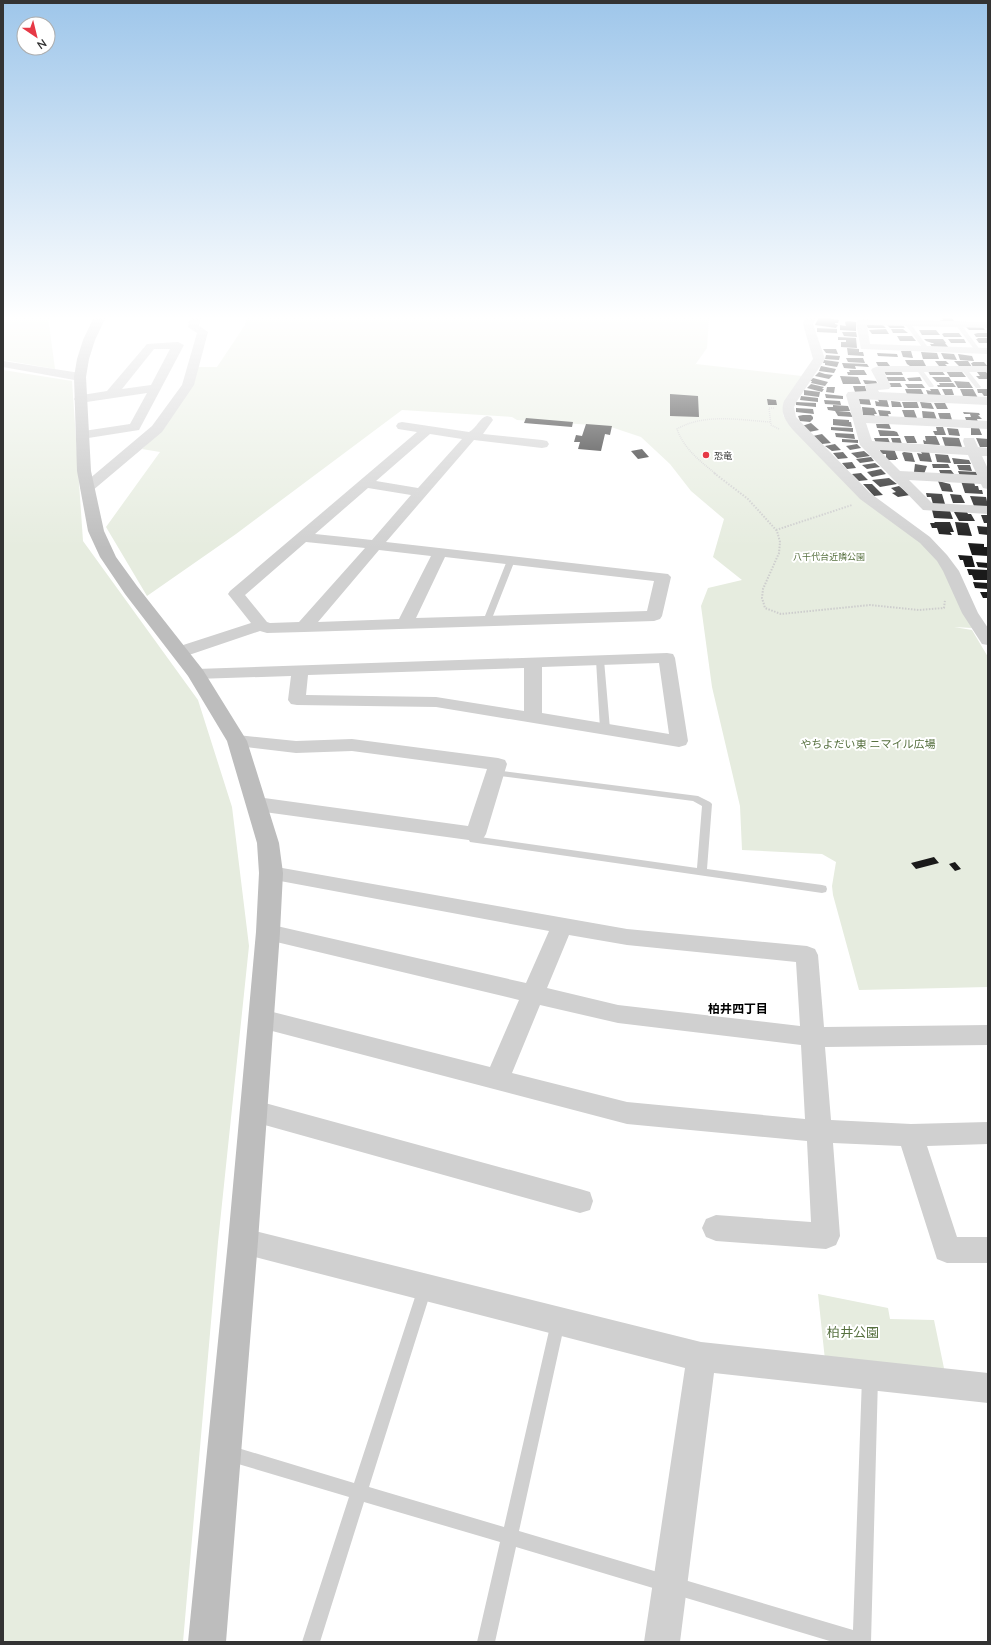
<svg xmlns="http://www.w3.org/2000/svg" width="991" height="1645" font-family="Lato,'Noto Sans JP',sans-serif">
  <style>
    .green { fill: #e6ecdf }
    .building { fill: #1a1a1a }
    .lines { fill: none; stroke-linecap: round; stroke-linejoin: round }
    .path-far1 { stroke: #cdcdcd; stroke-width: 1.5; stroke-dasharray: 1 1; stroke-linecap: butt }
    .path { stroke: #cdcdcd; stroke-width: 2; stroke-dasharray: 1.5 1.5; stroke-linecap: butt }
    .lane { fill: #d0d0d0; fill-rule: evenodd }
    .street { fill: #d0d0d0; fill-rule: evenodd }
    .secondary { fill: #bdbdbd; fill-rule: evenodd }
    .poi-dot { fill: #e63946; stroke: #fff; stroke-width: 1.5 }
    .labels { text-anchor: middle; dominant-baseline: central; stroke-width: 4; stroke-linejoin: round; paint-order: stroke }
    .far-poi-label { font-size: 9px; fill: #333; stroke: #fff; text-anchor: start }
    .far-park-label { font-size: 9px; fill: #56703f; stroke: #fff }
    .park-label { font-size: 11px; fill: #56703f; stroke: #fff }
    .neighbourhood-label { font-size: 12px; font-weight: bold; fill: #000; stroke: #fff }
    .near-park-label { font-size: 13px; fill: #56703f; stroke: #fff }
  </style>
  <rect width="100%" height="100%" fill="#fff"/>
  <path class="green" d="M3,317H48L55,369L3,360Z
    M246,317H709L707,348L695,365L696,364L802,376L784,404L783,415L788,423L922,541L937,557L972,628L954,627L972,630L988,657V987L859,990L833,895L832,886L836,862L822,854L742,850L740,806L712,687L701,606L708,588L742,580L713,557L724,519L691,491L670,464L641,437L608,426L517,420L512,417L402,410L236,534L147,596L106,527L160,452L142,449L165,427L196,367H217L245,325Z
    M3,370L72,381L83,541L198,700L232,807L249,946L218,1242L183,1642H3Z
    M818,1294L888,1308L890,1319L934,1320L945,1373L825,1360Z"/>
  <path class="building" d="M819,317H824L839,320L838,323H835V324L838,325L836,328L815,325Z
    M945,317H951L955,322H942L940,320H943L942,318Z
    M848,321L856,322V331L840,330V325L846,326L845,322Z
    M866,325H883L886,328H868Z
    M887,325H903L905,328H890Z
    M982,326L985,330H969L966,327Z
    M817,328L837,329V333L817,332Z
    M886,329L889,334H872L869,330Z
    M891,329H903L908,333H893Z
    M919,330H936L940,335H922Z
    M842,332H856L857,337L844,336Z
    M944,333H959L962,337H944L942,334Z
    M978,333H987L988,337H976L974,334Z
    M897,336H912L916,341H900Z
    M838,337L856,338L857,348L841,347V342H846V340H838Z
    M977,338H988V343H979L976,339H978Z
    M924,339H943L946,343H932L926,341Z
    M948,339H964L966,343H951Z
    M933,343H945L949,348L932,347L930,344H934Z
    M847,348L859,349V352H863L864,356L848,355Z
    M823,349H836L838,354L826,353Z
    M901,351H911L913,358L903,357Z
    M921,352L937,353L939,359H923Z
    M877,353L897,354L898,357L878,356Z
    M941,353L954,354L957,360L944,359Z
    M958,354L972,356L974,361L960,360Z
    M826,355L840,356L839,360L825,359Z
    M846,358H863L865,363L848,362Z
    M824,360L832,361L839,362L837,367L825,365V363H823Z
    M905,360H923L926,366H910L907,364Z
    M935,361H946L949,364H945L947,366H939Z
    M954,361H968L972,367H960Z
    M876,362H887L890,366H878Z
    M972,362H984L988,367H973L971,363H973Z
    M842,363L867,364L869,367L855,366L856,369L844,368Z
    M821,366L836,369L834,373L819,371Z
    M849,370H864L867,375H848L847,372H850Z
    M884,371H901L903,375H886Z
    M928,371H942L945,375H930Z
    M946,371L962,372L966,377H950Z
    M819,372L825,374L833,375L829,379L815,376Z
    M977,372H986L988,374V379H979L976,376H980Z
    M840,376L858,377L861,384H843Z
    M886,377H904L906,381H888Z
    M920,377L922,381H909L907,378Z
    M932,377H949L952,382H937Z
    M813,378L828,382L825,386L811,383L812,381H810Z
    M863,380L876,381L878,385L865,384Z
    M954,381L969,382L973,388H958Z
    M888,383H900L902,387H890Z
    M939,383H953L956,387H938L937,385H940Z
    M811,384L824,387L822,389H824L822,392L807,388Z
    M905,384H922L925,388H908Z
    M853,386H865L867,393L855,392Z
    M827,387H835L834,393L826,392Z
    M905,389H921L924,395L907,394Z
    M930,389H938L941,395H928L926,390L931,391Z
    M942,389H952L954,395H945Z
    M960,389H973L978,398L963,396Z
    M977,389H988V396H984L982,393H978Z
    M804,390L820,392L819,397L804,395Z
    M670,394L698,396L699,417L670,416Z
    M825,394L843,396V399L826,398Z
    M801,396L818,398V402L800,400Z
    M858,397L869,398L871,405L860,404Z
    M767,399L776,400L777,405H768Z
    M878,399L887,400L889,407L876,406L875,401L879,402Z
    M824,400L840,401L841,405L825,404Z
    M891,401L900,402L902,407H892Z
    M796,402L816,403V407L796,405Z
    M902,402H917L919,408H904Z
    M920,402L931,403L934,409L922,408Z
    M934,403H945L948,409H937Z
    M833,405L848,406L850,411H838L850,412L853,417L838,416L835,411L828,410L827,407H833Z
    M862,407L874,408L877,414H874L875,416L863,415Z
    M796,408L813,409L814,414L796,412Z
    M878,410L890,411L891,414H888L889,417H880Z
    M902,410H914L917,418H905Z
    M922,411L934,412L937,420L923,419Z
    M963,412L979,413L980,415H978L982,419H977L978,422L966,420L965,417H971L970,414H964Z
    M938,413H950L952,420L940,419Z
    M803,415H811L813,417V419L810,422L800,421L798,416Z
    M526,418L573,422L572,427L524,423Z
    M833,419L849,420V422H851L852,427L833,425Z
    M811,423L819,430L809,432L802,426Z
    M586,424L612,426L610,435L605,434L601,451L578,449L580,442H574L576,435L582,436Z
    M876,424H889L891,429L877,428Z
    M831,427L853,428V432L831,430Z
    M936,427H943L946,435H935L933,431H937Z
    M947,428L958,429L960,436L949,435Z
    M971,428H979L982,435H971Z
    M878,430L894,431L897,432L899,436H880Z
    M835,433L854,434L855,439L836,437Z
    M822,434L831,443L822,444L813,436Z
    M904,436H914L917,443H907Z
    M925,436H936L940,445L924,444L923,440L926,441Z
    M942,437L959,438L962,447L945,446Z
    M874,438H888L890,443H876Z
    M891,438H900L902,444H893Z
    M976,438L988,439V447H980Z
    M842,439L858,440V443L842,442Z
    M835,444L841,450L832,451L825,446Z
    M857,444L861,448L850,450L846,446Z
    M642,449L649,457L638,459L631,451Z
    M894,449L898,459H896V460H886V454H894H881L880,450Z
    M864,451L870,456L857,458L851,453Z
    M843,452L848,458L838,459L833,453Z
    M904,452L912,453L915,462L905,461L902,453Z
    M921,452H929L932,462L920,461L917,453L922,454Z
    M935,454L948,455L951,463L937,462Z
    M871,457L874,461L860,463L856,459Z
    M952,458L969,460L971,464H954Z
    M852,462L856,468L847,469L842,463Z
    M875,463L880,467L867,469L862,465Z
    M915,464L927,466L924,474L914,472Z
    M932,464H948L950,468H933Z
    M957,465H970L972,471L959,470Z
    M881,469L886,474L872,477L867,472Z
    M939,470H951L954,474L941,475Z
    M958,471L977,472L979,477L960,476Z
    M861,473L868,480L859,481L852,474Z
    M889,478L897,484L880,487L872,480Z
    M938,481L950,484L953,492L942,491Z
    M961,481L974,482L975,486H978L979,490H982L983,494L965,493Z
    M863,484H872L883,495L874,496Z
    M899,486L910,495L898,497L892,493L896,492L891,488Z
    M926,493L942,494L945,504H933L931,497H927Z
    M950,494L961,495L965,503H953Z
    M970,496L986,497L988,506H974Z
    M932,510L950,511L953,519L934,518Z
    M954,512H967L968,514H971L975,521H959Z
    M981,515H988V523H984Z
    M934,522H950L954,532H950L952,535L939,534L937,528H932L930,523H935Z
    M955,522L968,523L972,536L958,535Z
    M977,526L988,527V535L979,534Z
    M968,543L984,544V547H988V556L972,555Z
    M958,555L972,556L975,567H965L963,560H960Z
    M976,562L988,563V568L978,567Z
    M967,569L988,570V580H974L972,575H969Z
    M973,582L988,583V589L975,588Z
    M980,592H988V598H983Z
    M934,857L939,863L916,869L911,863Z
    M955,862L961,869L955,871L949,864Z"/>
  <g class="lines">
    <path class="path-far1" d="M774,408H769L771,425L779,429
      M716,474C700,461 684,449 677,429C704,413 740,420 770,422"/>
    <path class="path" d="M714,473L748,499L777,531L780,542L779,553L763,589L762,598L765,608L781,614L870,605L919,610L944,608L945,600
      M776,530L852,505"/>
    <path class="lane" d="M906,323H910L930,350L929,351H925L905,324Z
      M956,323H960L981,351V353H977L955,324Z
      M917,368H921L934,386L933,387H929L916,369Z
      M962,368H966L981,387L980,388H976L961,369Z
      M508,558H511L515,560L491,621L487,623H484L483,621Z
      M600,657L604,660L610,729L605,732L600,729L596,660Z
      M495,770L698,796L710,802L712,804L707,869L822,885L826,886L827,889L826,892L822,893L470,842L469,840L472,832L476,831L481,834L480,837L697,868L702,806L693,801L492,775L490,773L492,771Z
      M425,1281L430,1283L432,1288L369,1487L504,1527L551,1322L553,1317L558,1315L563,1317L565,1322L519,1531L853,1630L862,1378L865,1373L870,1370L875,1373L878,1378L871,1642H833L516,1547L495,1642H477L500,1542L364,1502L320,1642H302L349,1497L228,1461L222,1459L220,1453L222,1447L228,1445L354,1483L418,1288L420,1283Z"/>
    <path class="street" d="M190,317H201L199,326L208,332L194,385L162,432L92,491L87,492L82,491L80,488L82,485L152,426L182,385L197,333L188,327Z
      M805,317H816L813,324L825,359L797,401L794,407L796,417L870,493L930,537L947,555L959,571L978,613L988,628V645L982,644L962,613L943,571L937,561L920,543L860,499L793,430C785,420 780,413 784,401L813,359L803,324Z
      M861,319L988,322V328L867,325L870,344L988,348V354L861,349L856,322Z
      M178,342L184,345L139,430L82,439L77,438L76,435L77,432L130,424L147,393L80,403L76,402L74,399L76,396L107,391L147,344ZM154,349H170L151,385L122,389Z
      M3,361L80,373L84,374L86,377L84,380L80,381L3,367Z
      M880,366H988V372H884L891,386L889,389L878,390L879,392L988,397V405L859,399L863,415L988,421V429L866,423L872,441L965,447L963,441L964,438H974L978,447L988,448V456H982L988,469V489L983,488L981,484L909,480L932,503L988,506V514L923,510L860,445L846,395L848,392L867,391L865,387L867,384L878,383L871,370L873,368ZM879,450L968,455L977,475L900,471Z
      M487,416L491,417L493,420L483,434L542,440L547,441L549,444L547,447L542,448L474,440L386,542L668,574L671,577L662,616L660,619L654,621L304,632L267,633L260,631L186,656L180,657L174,656L172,652L174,648L251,623L228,594L230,591L417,432L398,429L396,426L398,423L402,422L469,432C477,428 479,418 487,416ZM430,434L462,439L418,488L376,481ZM368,488L411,495L372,540L315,534ZM306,542L365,548L299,622L270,623L267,622L245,595ZM379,550L431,556L399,619L318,622ZM445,557L654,581L647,611L416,618Z
      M667,653L673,654L675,658L688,741L686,745L679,747L436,707L297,705L291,704L288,700L291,676L196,679L190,678L187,674L190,670L196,669ZM659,663L669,734L542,713V667ZM524,668V711L436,697L306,695L308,675Z
      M237,735L296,741L352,739L498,758L505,760L507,764L486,834L483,839L476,841L257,811L250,809L247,804L250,799L257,797L468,826L487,769L352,751L296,753L230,745L228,741L230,737Z
      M271,866L627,929L807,946L815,949L818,955L824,1027L988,1025V1045L825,1047L831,1120L911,1124L988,1122V1144L927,1146L957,1237H988V1263H947L937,1259L901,1146L833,1143L840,1236L836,1245L826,1249L716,1241L706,1237L702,1228L706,1219L716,1215L811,1222L807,1141L627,1124L253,1026L249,1019L253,1012L261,1009L490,1067L519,1000L268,940L260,938L257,932L260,926L268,924L526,983L549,931L264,878L261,873L264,868ZM569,935L627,945L796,962L800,1026L618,1005L547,988ZM540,1005L618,1023L801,1045L805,1119L627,1102L512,1073Z
      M254,1100L580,1189L590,1192L593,1201L590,1210L580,1213L254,1122L245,1119L241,1111L245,1103Z
      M243,1228L701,1342L988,1373V1403L714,1373L680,1642H644L685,1368L243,1254L233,1250L229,1241L233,1232Z"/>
    <path class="secondary" d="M94,317H106L95,340L89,359L86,377L91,471L104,531L116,557L137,586L203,670L247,741L279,843L283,873L280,932L258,1241L226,1642H188L228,1241L256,932L259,873L257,843L227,741L188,676L125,594L100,557L88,531L77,471L74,377L77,359L83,340Z"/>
  </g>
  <linearGradient id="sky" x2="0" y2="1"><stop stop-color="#9ec6ea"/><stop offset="0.58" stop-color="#fff"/><stop offset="1" stop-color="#fff" stop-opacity="0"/></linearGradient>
  <rect width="991" height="548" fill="url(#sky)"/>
  <circle class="poi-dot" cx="706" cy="455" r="4"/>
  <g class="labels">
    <g class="far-poi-label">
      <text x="714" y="455">恐竜</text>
    </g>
    <g class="far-park-label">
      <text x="829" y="556">八千代台近隣公園</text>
    </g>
    <g class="park-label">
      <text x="868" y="743">やちよだい東 ニマイル広場</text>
    </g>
    <g class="neighbourhood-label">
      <text x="738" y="1008">柏井四丁目</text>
    </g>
    <g class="near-park-label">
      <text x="853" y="1332">柏井公園</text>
    </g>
  </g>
  <rect width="991" height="1645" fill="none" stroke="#333333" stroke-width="8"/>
  <g transform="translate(36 36) rotate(145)"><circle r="19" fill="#ffffff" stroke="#adadad"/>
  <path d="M0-3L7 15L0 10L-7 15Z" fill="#e63946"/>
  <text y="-6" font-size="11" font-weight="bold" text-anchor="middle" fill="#333333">N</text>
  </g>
</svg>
